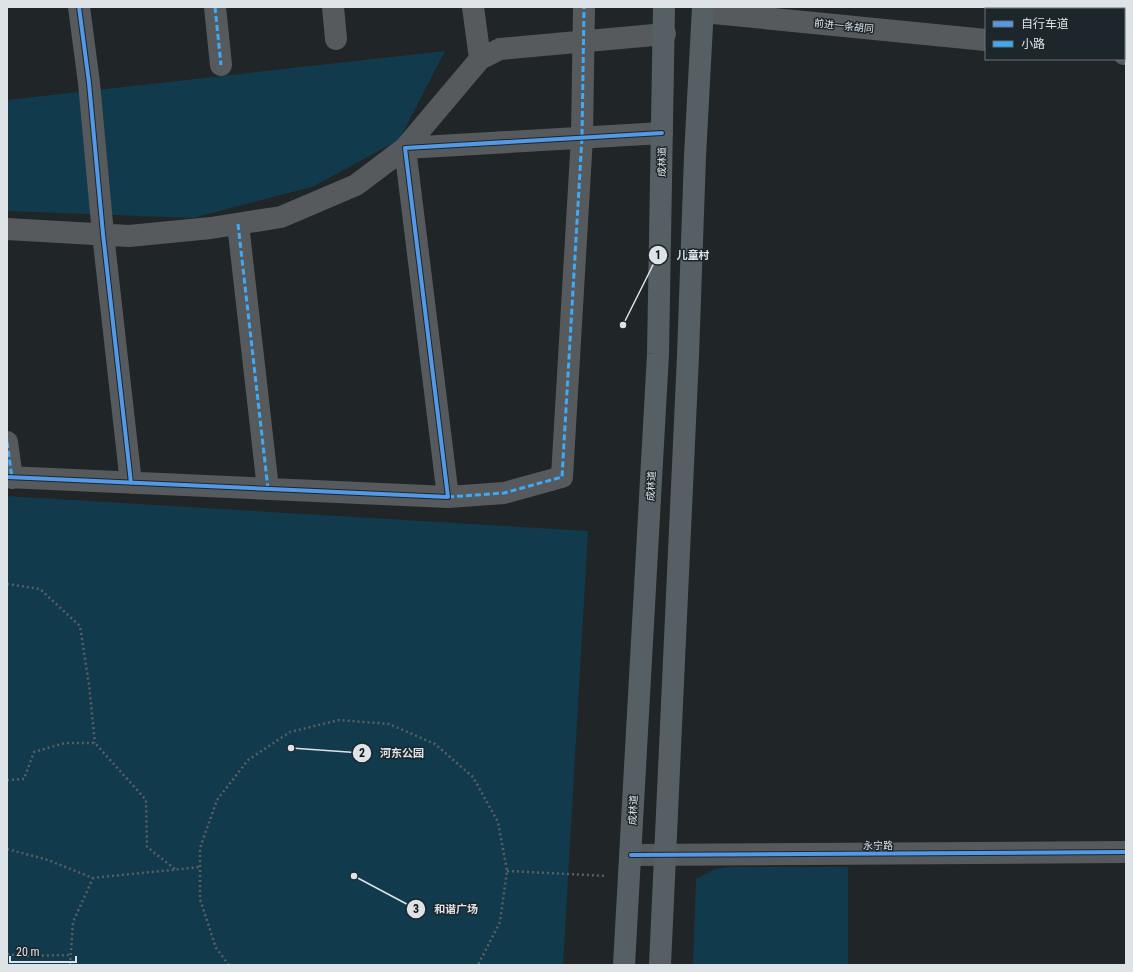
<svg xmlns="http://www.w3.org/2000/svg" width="1133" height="972" font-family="'Roboto Condensed','Noto Sans SC',sans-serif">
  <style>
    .green { fill: #113a4d }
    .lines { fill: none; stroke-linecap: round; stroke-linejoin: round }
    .path { stroke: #5c5f61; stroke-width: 2.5; stroke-dasharray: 2 3; stroke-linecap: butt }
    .minor { stroke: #565a5c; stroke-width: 22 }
    .tertiary { stroke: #565a5c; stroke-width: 22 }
    .primary { stroke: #566064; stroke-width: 22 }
    .quiet { stroke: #3fa9f5; stroke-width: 3; stroke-dasharray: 6 3; stroke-linecap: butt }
    .cycleway-casing { stroke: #1d262b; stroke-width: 6 }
    .cycleway { stroke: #5399e6; stroke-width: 4 }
    .labels { text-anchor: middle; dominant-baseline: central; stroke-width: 3; stroke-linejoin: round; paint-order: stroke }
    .street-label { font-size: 10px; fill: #dee3e7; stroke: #1d262b }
    .leader { fill: none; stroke: #dee3e7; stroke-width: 1.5 }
    .callout-dot { fill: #dee3e7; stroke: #1d262b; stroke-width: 1.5 }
    .mark-label { font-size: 12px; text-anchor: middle; font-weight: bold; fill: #111 }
    .callout-label { font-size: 11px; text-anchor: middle; font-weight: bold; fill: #dee3e7; stroke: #1d262b; stroke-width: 3; stroke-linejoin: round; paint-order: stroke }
  </style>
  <rect width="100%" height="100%" fill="#202528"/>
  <path class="green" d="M445,51L399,140L312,187L193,218L7,211V100Z
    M7,496L588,531L563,965H7Z
    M730,867H848V965H693L696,879L715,869Z"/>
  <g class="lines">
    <path class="path" d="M7,584L40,589L80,626L89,685L95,743
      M7,780L24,779L34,752L65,743H95L146,800L147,847L175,869
      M7,849L48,860L93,878L200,867
      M507,871L607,876
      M7,954L23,956L71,955
      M70,965L73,922L93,878
      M229,965L216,948L200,899V848L217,800L248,760L290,732L339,720L389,724L435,744L473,777L498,822L507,871L500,922L478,965"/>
    <path class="minor" d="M79,7L89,83L103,234L131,483
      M215,7L221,65
      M333,7L336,39
      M473,7L480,59
      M703,12L986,40
      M1124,54H1126
      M238,224L268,489
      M7,229L129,236L211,228L281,217L356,185L405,148L480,59L500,49L665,34
      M7,442L12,478
      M7,477L448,497L405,148L662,133
      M448,497L504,493L562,477L582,137L584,7"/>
    <path class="tertiary" d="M631,855L1126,852"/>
    <path class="primary" d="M624,965L658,354L664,7
      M660,965L688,356L695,156L703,7"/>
    <path class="quiet" d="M215,7L221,65
      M238,224L268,489
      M7,442L12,478
      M448,497L504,493L562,477L582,137L584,7"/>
    <g class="cycleway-casing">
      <path id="cycleway" d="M79,7L89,83L103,234L131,483
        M7,477L448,497L405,148L662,133
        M631,855L1126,852"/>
    </g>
    <use href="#cycleway" class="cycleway"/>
  </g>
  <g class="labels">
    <g class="street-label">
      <text transform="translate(844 26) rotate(6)">前进一条胡同</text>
      <text transform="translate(662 162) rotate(-89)">成林道</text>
      <text transform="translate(651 486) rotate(-87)">成林道</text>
      <text transform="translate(633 810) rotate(-87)">成林道</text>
      <text x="878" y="845">永宁路</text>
    </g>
  </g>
  <path class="leader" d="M623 325L658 255M291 748L362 753M354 876L416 909"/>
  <g class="callout-dot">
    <circle cx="623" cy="325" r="4"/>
    <circle cx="291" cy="748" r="4"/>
    <circle cx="354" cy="876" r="4"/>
    <circle cx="658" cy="255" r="10"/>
    <circle cx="362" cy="753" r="10"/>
    <circle cx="416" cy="909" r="10"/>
  </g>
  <g class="mark-label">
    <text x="658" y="259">1</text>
    <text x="362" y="757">2</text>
    <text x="416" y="913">3</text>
  </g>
  <g class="callout-label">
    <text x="693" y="259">儿童村</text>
    <text x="402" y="757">河东公园</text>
    <text x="456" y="913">和谐广场</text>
  </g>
  <rect width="1133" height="972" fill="none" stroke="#dee3e7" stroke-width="16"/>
  <rect x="985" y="8" width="140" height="52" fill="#1d262b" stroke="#6a7276"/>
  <rect x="993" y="21" width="20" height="6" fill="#5399e6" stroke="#6a7276"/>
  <text x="1021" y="28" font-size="12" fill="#dee3e7">自行车道</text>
  <rect x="993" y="41" width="20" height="6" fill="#3fa9f5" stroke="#6a7276"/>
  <text x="1021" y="48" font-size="12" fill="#dee3e7">小路</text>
  <path d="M10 956v6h66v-6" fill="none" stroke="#dee3e7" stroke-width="2"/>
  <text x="16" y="956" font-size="12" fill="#dee3e7" stroke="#1d262b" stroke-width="3" paint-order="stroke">20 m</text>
</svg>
